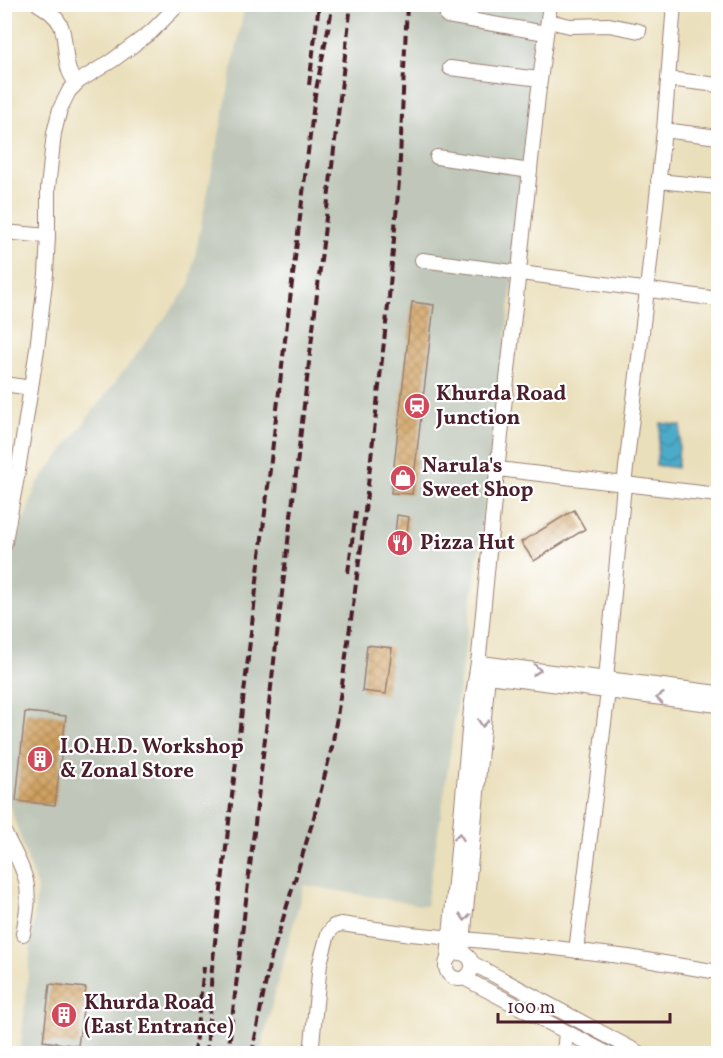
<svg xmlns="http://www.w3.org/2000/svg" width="723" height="1058" font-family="Vollkorn,serif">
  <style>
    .railway { fill: #c0c7ba }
    .water { fill: url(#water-waves); stroke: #4a667a; stroke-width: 1.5 }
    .building { fill: url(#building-cross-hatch) }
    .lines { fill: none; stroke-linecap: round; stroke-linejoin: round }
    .street-casing { stroke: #9a7f73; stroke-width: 16 }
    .street { stroke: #fff; stroke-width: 14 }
    .rail { stroke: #4a1f2b; stroke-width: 4; stroke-dasharray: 9 4.5; stroke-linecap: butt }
    .oneway { stroke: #ae9aa0 }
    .labels { text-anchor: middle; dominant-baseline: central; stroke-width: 4.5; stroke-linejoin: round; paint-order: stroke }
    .poi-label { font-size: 21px; font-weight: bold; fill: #4a1f2b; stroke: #fff; text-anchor: start }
  </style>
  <defs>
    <pattern id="water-waves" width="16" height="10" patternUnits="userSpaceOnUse" patternTransform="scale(1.5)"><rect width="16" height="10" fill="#4bacca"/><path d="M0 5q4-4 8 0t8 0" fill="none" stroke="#408ba4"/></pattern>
    <pattern id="building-cross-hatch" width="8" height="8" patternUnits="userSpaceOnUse" patternTransform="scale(1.5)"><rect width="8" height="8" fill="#d0a160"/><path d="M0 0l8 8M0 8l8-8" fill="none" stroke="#ab834f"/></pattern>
  </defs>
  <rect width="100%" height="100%" fill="#fff"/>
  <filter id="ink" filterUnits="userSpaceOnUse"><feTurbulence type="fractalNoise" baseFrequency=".0167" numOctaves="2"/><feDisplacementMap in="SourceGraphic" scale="12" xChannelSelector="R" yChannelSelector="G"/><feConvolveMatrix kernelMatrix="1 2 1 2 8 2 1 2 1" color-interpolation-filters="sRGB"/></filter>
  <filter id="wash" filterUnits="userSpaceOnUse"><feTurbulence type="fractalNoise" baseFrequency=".008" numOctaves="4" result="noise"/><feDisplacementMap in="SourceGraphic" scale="24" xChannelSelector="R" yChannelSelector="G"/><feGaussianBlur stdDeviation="1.35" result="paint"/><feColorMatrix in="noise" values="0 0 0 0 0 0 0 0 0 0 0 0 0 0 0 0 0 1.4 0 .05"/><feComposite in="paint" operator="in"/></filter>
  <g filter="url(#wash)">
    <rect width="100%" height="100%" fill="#eadfbb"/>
    <path class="railway" d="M245,5H545L490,471L443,803L426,906L304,885L276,989L260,1053H20L37,888L5,791L4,575L37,484L189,286Z"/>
    <path class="water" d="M661,423L681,426L677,468L656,465Z"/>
    <g id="blocks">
      <path class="building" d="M412,302L434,305L412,494L391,493Z
        M574,510L585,529L534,561L521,542Z
        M397,515L409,517L404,554L393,553Z
        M367,645L392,648L386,694L362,691Z
        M25,712L66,716L55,805L16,801Z
        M50,984L86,988L78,1046L43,1041Z"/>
    </g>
  </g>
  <g filter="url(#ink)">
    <use href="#blocks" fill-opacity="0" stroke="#9a7f73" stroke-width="1.5"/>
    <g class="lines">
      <g class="street-casing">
        <path id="street" d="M38,4C71,23 61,36 68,67C69,73 73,79 76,84
          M447,16L546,33
          M548,21L570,26L609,25L639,31
          M450,68L540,79
          M668,79L718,85
          M664,130L718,137
          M437,157L530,171
          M658,181L718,187
          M4,232L48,236
          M422,260L718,299
          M4,384L31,388
          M498,469L718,495
          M4,546L17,477L37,349L46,274L48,236V188L54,133L60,109L69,91L79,81L113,60L151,32L179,4
          M481,663L718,693
          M479,675L718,705
          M606,679L624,485L647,290L664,130L674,4
          M4,832C12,848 22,864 26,881C30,897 26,917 23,934
          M576,951L608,691
          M446 966a13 13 0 1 1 26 0a13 13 0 1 1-26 0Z
          M462,953L489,664
          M448,958L471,709L479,655L495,490L538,96L550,4
          M472,963L641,1054
          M464,978L608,1054
          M311,1054L320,963L328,934L334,926L341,924L411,934L547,947L628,957L718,972
          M564,1054L566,1032"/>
      </g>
      <use href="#street" class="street"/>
      <path class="rail" d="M309,85L319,4
        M348,573L356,511
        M194,1054L204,967
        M207,1054L212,968L285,340L315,95L333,4
        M228,1054L351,4
        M252,1054L269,965L314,817L332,747L342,685L361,547L389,297L399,181L407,4"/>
    </g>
    <defs><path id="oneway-chevron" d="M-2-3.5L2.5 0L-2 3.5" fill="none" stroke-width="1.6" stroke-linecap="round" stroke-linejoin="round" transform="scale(1.5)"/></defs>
    <g class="oneway">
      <use href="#oneway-chevron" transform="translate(537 670) rotate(7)"/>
      <use href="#oneway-chevron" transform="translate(660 698) rotate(-173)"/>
      <use href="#oneway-chevron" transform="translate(483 723) rotate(95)"/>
      <use href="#oneway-chevron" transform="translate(459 837) rotate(-84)"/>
      <use href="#oneway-chevron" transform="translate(465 917) rotate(95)"/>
    </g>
  </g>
  <defs>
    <g id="station-disc" transform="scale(1.35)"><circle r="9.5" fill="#d1495b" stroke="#fff"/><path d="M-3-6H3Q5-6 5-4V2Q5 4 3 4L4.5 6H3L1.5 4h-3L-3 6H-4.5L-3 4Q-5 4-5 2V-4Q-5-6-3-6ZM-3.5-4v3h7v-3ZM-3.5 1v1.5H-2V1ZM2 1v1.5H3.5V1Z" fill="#fff"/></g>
    <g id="shop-disc" transform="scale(1.35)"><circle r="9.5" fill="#d1495b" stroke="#fff"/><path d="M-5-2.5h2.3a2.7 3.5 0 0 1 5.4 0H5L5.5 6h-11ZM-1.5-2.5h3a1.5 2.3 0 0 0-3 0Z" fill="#fff"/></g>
    <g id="restaurant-disc" transform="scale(1.35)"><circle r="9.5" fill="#d1495b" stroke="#fff"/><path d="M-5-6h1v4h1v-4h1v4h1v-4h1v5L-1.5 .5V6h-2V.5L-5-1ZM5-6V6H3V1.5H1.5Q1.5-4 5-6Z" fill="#fff"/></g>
    <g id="building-disc" transform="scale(1.35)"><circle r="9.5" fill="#d1495b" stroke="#fff"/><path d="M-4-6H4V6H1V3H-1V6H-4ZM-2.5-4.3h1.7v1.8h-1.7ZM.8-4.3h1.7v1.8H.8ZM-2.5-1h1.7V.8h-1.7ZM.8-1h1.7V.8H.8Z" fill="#fff"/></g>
  </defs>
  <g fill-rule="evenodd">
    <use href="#station-disc" x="417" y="406"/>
    <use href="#shop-disc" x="403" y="478"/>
    <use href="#restaurant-disc" x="400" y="543"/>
    <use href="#building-disc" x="40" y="759"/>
    <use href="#building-disc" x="64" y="1015"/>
  </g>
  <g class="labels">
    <g class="poi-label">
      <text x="436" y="394">Khurda Road<tspan x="436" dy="24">Junction</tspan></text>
      <text x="422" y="466">Narula's<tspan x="422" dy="24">Sweet Shop</tspan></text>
      <text x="420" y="543">Pizza Hut</text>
      <text x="60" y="747">I.O.H.D. Workshop<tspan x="60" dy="24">&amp; Zonal Store</tspan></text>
      <text x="84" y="1003">Khurda Road<tspan x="84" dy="24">(East Entrance)</tspan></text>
    </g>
  </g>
  <rect width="723" height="1058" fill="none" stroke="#fff" stroke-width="24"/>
  <path d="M498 1013v9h172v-9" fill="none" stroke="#4a1f2b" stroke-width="3"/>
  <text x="507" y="1013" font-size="18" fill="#4a1f2b" stroke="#ffffff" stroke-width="4.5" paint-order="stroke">100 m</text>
</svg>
